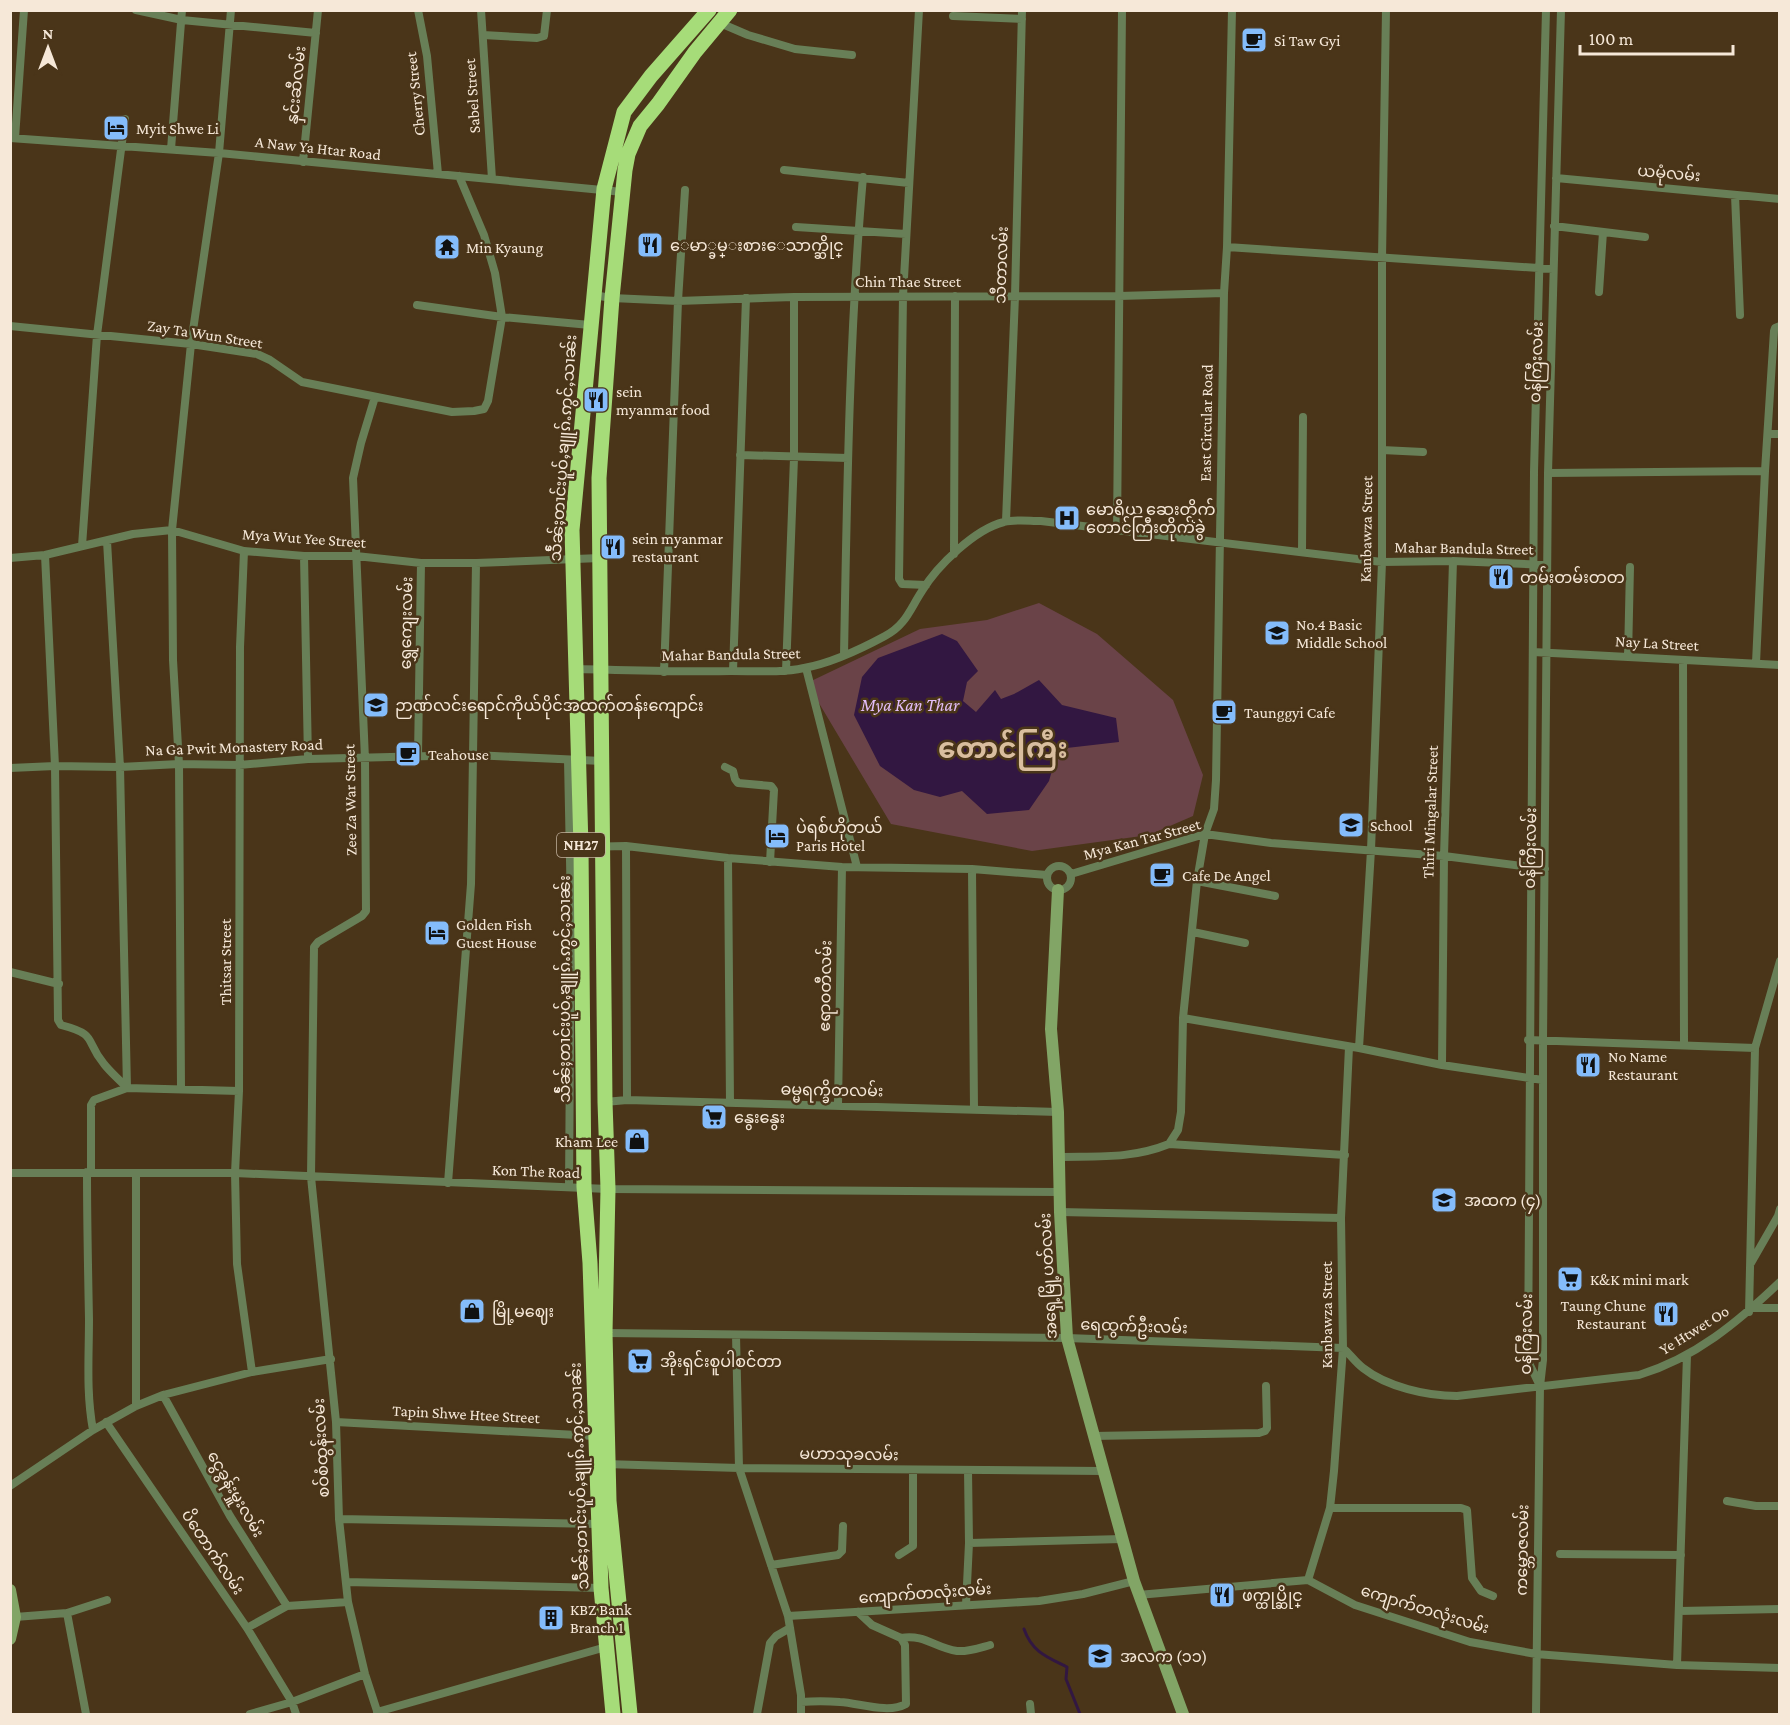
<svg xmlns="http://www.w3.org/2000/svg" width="1790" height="1725" font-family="'Crimson Pro','Noto Sans Myanmar',serif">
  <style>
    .green { fill: #6a4348 }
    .water { fill: #321741 }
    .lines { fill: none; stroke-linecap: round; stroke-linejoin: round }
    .stream { stroke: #321741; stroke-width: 3 }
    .street { stroke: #687f57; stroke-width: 8 }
    .secondary { stroke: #82a566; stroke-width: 12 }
    .highway { stroke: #a6dc79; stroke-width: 15 }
    .labels { text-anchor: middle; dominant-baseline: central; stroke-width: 5; stroke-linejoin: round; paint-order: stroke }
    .shield { fill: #4a3519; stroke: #c2b29f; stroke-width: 1.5 }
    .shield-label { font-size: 15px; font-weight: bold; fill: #f6e8d8 }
    .poi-label { font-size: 16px; fill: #f6e8d8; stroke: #4a3519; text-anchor: start }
    .street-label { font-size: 16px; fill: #f6e8d8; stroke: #4a3519 }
    .water-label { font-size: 18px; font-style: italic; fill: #e3bef9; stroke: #4a3519 }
    .town-label { font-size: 28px; font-weight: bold; fill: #d9be9f; stroke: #4a3519 }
  </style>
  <rect width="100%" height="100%" fill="#4a3519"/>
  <path class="green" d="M1039,603L1097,634L1173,700L1203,775L1193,816L1149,835L1032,851L891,824L807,683L920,629L987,620Z"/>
  <path class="water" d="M942,634L957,641L978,671L967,682L963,701L976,712L995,690L1001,699L1014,694L1039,680L1062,705L1116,718L1119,742L1058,749L1049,781L1029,810L987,814L962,791L940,797L914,790L880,766L854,715L862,677L878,658Z"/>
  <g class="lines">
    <path class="stream" d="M1024,1629C1032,1652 1047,1657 1067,1667L1066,1679L1080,1714"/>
    <path class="street" d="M136,10L182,20L316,33
      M418,10L427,56L438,174
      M481,10L492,179
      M919,10L903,296L899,579L902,584L926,585
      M953,16L1022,19
      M720,23L748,35L795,49L852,55
      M483,35L537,38L544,36L547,10
      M10,138L219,153L623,192
      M15,138L24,10
      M171,149L182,10
      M303,162L318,10
      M784,170L909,183
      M1556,178L1780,199
      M1735,195L1740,315
      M1554,226L1645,237
      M796,227L906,234
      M1227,247L1553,269
      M1599,292L1603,232
      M593,295L612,298L678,301L794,297L1119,296L1224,293
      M417,305L502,317L590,325
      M10,326L191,344L257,354L270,360L302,382L452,412L474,411L484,409L488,401L502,317L495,273L484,235L459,176
      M375,397L361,443L353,478L365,759L366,911L362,916L318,942L314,947L311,1177L336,1422L339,1519L348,1602L365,1674L378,1714
      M1768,434H1780
      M1382,450L1423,452
      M740,455L848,458
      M1548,473L1765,471
      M1006,521L1015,296L1022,10
      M1117,531L1122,10
      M107,541L120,767L127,1088
      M82,546L97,335L125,119
      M244,551L240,647L239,1091L235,1173L237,1264L252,1372
      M1302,552L1303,417
      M954,554L955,296
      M45,555L55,766L58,1020L61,1025C99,1035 84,1040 104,1064C111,1073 120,1080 127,1088
      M304,556L308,759
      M10,558L45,555L133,534L172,530L244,551L304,556H356L421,563H476L600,558
      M1533,652L1780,665
      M844,655C847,495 849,336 863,177
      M1628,657L1630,567
      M1683,660L1684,1045
      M1756,663L1765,471L1774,331L1775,328L1780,326
      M806,668L857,867
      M576,669C628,670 680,672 731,671C756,671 781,673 804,668C832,663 861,649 885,636C906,625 910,609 922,591C937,566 975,529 1004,522C1015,519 1029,521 1041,521L1382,562L1453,561L1547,565
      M733,671L746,298
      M786,671L794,458V297
      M664,672L678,301L685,190
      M418,756L421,563
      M568,760L571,910L569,1187
      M725,767L733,771L735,779L738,783L771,786L774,790L770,862
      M10,768L55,766L120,767L179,764L239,765L308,759L473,755L602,761
      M626,846L627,1100
      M581,847L626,846L728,858L842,867L972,869L1047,875
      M728,858L730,1103
      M1047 878a12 12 0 1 1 24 0a12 12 0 1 1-24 0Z
      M972,869L974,1109
      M1071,874L1205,834L1271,843L1444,856L1545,869
      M1197,881L1275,896
      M1193,932L1245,943
      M10,972L59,984
      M1183,1018L1359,1048L1442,1065L1543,1080
      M1528,1040L1755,1048
      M1359,1048L1371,850L1382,562V259L1386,10
      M1442,1065L1444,856L1453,561
      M181,1088L179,764L173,660L172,530L191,344L219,153L231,10
      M605,1102L627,1100L1058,1112
      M838,1105L842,867
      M1169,1144L1178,1130L1181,1112L1183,1018L1197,881L1205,834L1214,809L1216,780L1224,293L1227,247L1232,10
      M1059,1157C1098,1156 1132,1159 1169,1144L1345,1155
      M87,1172C87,1221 88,1270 89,1319C89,1357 86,1392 93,1430
      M91,1172V1105L94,1100L127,1088L239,1091
      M10,1173H235L608,1189L1060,1192
      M136,1174V1406
      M448,1183L471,884L476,563
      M1060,1212L1341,1218
      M1751,1263L1778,1216L1780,1209
      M1754,1308H1780
      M1749,1312L1755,1048L1780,961
      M605,1333L1067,1338L1343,1348C1350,1354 1355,1362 1363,1368C1387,1387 1427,1396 1457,1396L1639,1375C1695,1358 1738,1322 1780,1282
      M736,1335L739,1468L788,1616L801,1695V1714
      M1540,1386L1528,1361L1534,472L1546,10
      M163,1395L230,1516L287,1606
      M106,1422L247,1628L292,1702L296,1714
      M336,1422L595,1436
      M1093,1436L1259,1433L1265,1431L1267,1428L1266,1386
      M605,1464L739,1468L1102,1471
      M10,1486L93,1430L136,1406L163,1395L252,1372L331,1359
      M1727,1501L1756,1506H1780
      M1330,1508H1461L1467,1510L1472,1578L1481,1591L1493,1596
      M339,1519L598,1524
      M969,1543L1122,1539
      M1560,1554L1681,1555
      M899,1555L913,1546V1470
      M771,1565L838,1555L842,1551L843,1526
      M1308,1580L1330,1508L1334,1471L1343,1348L1341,1218L1349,1047
      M346,1582L601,1588
      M1138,1595L1308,1580L1355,1605L1470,1642L1536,1654L1677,1665L1780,1668
      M966,1605L969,1543L968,1470
      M1679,1611L1780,1609
      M67,1613L86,1714
      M788,1616L1039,1601L1083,1594L1134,1581
      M15,1617L67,1613L107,1600
      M247,1628L287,1606L348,1602
      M901,1638C925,1634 935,1648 957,1651C968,1652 979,1648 990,1645
      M1677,1665L1687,1355
      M801,1702C814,1701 827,1701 840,1702C859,1703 888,1714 906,1704L905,1645L901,1638L872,1625L858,1612
      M1030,1704L1031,1714
      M377,1712L606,1647
      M250,1714L292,1702L365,1674
      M757,1714L770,1643L776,1636L790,1628
      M1536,1714L1540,1386L1543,1360V1040L1548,473L1561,10"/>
    <path class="secondary" d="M1058,890L1051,1029L1058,1112L1060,1212L1067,1338L1134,1581L1183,1714
      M10,1590L15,1617L10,1639"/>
    <path class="highway" d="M613,1714L601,1588L590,1263L584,1187L581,847L572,530L604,189L624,112L651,76L709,10
      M630,1714L609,1501L605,1333L608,1189L605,1102L599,478L612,298L625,170L628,154L640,126L658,104L695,52L730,10"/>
  </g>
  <defs>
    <g id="cafe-square" transform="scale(1.35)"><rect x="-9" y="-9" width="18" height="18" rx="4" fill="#84bcfb" stroke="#4a3519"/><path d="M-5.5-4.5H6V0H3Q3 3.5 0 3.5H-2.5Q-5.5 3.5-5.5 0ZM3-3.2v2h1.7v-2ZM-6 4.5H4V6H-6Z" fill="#111"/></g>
    <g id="hotel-square" transform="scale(1.35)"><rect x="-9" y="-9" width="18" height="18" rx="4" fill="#84bcfb" stroke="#4a3519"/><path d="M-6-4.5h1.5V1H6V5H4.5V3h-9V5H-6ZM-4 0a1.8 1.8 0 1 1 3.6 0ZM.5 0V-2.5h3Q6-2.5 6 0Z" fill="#111"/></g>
    <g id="restaurant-square" transform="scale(1.35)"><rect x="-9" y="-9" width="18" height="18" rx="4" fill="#84bcfb" stroke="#4a3519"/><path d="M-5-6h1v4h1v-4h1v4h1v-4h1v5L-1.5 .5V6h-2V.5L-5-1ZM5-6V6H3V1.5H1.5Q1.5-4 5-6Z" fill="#111"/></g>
    <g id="temple-square" transform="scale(1.35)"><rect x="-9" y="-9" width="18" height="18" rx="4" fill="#84bcfb" stroke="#4a3519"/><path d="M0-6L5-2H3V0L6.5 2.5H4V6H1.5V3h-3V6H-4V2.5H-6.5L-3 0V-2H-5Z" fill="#111"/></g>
    <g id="hospital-square" transform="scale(1.35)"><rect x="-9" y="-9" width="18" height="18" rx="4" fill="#84bcfb" stroke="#4a3519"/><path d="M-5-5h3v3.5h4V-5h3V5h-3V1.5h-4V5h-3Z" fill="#111"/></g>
    <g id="school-square" transform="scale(1.35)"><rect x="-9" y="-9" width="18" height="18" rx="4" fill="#84bcfb" stroke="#4a3519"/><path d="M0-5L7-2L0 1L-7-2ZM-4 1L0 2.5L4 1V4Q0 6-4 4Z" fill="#111"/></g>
    <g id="supermarket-square" transform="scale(1.35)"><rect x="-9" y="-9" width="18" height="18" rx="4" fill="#84bcfb" stroke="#4a3519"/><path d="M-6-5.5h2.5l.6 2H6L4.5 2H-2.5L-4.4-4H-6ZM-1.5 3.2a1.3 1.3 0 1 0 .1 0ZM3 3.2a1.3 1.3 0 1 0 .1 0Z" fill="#111"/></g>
    <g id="shop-square" transform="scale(1.35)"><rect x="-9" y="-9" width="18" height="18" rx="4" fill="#84bcfb" stroke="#4a3519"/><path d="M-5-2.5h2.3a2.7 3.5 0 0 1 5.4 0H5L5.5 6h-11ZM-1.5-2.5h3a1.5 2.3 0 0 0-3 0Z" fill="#111"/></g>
    <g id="building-square" transform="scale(1.35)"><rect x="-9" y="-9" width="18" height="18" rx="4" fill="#84bcfb" stroke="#4a3519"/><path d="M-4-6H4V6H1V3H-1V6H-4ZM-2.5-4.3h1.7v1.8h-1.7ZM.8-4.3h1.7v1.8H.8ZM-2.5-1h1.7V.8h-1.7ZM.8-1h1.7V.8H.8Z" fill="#111"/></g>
  </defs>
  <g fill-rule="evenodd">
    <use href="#cafe-square" x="1254" y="40"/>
    <use href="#hotel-square" x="116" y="128"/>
    <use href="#restaurant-square" x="650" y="245"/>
    <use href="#temple-square" x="447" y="247"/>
    <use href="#restaurant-square" x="596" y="400"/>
    <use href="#hospital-square" x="1067" y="518"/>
    <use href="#restaurant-square" x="613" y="547"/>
    <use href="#restaurant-square" x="1501" y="577"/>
    <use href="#school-square" x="1277" y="633"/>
    <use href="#school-square" x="376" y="705"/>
    <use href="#cafe-square" x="1224" y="712"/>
    <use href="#cafe-square" x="408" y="754"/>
    <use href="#school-square" x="1351" y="825"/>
    <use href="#hotel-square" x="777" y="836"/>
    <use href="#cafe-square" x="1162" y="875"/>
    <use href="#hotel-square" x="437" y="933"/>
    <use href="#restaurant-square" x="1588" y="1065"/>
    <use href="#supermarket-square" x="714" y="1117"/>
    <use href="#shop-square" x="637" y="1141"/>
    <use href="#school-square" x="1444" y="1200"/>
    <use href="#supermarket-square" x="1570" y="1279"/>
    <use href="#shop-square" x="472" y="1311"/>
    <use href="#restaurant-square" x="1666" y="1314"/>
    <use href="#supermarket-square" x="640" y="1361"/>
    <use href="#restaurant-square" x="1222" y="1595"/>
    <use href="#building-square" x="551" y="1618"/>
    <use href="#school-square" x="1100" y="1656"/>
  </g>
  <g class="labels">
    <rect class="shield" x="557" y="833" width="48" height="24" rx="4.5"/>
    <g class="shield-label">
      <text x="581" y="845">NH27</text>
    </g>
    <g class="poi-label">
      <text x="1274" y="40">Si Taw Gyi</text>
      <text x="136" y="128">Myit Shwe Li</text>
      <text x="670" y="245">ေမာ္ခမ္းစားေသာက္ဆိုင္</text>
      <text x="466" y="247">Min Kyaung</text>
      <text x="616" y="391">sein<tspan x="616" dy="18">myanmar food</tspan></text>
      <text x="1086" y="509">မောရိယ ဆေးတိုက်<tspan x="1086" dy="18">တောင်ကြီးတိုက်ခွဲ</tspan></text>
      <text x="632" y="538">sein myanmar<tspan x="632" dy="18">restaurant</tspan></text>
      <text x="1520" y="577">တမ်းတမ်းတတ</text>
      <text x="1296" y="624">No.4 Basic<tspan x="1296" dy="18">Middle School</tspan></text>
      <text x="395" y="705">ဉာဏ်လင်းရောင်ကိုယ်ပိုင်အထက်တန်း‌ကျောင်း</text>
      <text x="1244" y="712">Taunggyi Cafe</text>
      <text x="428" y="754">Teahouse</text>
      <text x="1370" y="825">School</text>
      <text x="796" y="827">ပဲရစ်ဟိုတယ်<tspan x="796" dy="18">Paris Hotel</tspan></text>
      <text x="1182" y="875">Cafe De Angel</text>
      <text x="456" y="924">Golden Fish<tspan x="456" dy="18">Guest House</tspan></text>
      <text x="1608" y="1056">No Name<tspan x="1608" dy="18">Restaurant</tspan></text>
      <text x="734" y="1117">နွေးနွေး</text>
      <text x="618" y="1141" text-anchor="end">Kham Lee</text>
      <text x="1464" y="1200">အထက (၄)</text>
      <text x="1590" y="1279">K&amp;K mini mark</text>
      <text x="1646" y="1305" text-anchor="end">Taung Chune<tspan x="1646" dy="18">Restaurant</tspan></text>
      <text x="492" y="1311">မြို့မဈေး</text>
      <text x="660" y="1361">အိုးရှင်းစူပါစင်တာ</text>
      <text x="1242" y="1595">ဖက္ထုပ္ဆိုင္</text>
      <text x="570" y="1609">KBZ Bank<tspan x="570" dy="18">Branch 1</tspan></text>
      <text x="1120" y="1656">အလက (၁၁)</text>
    </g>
    <g class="street-label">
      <text transform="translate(296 85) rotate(-84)">နှင်းဆီလမ်း</text>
      <text transform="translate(415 94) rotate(-96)">Cherry Street</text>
      <text transform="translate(472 96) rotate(-94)">Sabel Street</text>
      <text transform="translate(318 148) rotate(6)">A Naw Ya Htar Road</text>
      <text transform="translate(1669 173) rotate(5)">ယမုံလမ်း</text>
      <text transform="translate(1001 265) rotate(-88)">သီတာလမ်း</text>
      <text x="908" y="281">Chin Thae Street</text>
      <text transform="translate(205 334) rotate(9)">Zay Ta Wun Street</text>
      <text transform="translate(1536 362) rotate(-88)">ဝန်ကြီးလမ်း</text>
      <text transform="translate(1206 423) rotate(-89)">East Circular Road</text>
      <text transform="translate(563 448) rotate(-86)">သဵႅၼ်ႈတၢင်းပူဝ်ႇၶျူၵ်ႉဢွင်ႇသၢၼ်း</text>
      <text transform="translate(1366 529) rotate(-89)">Kanbawza Street</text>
      <text transform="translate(304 538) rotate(4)">Mya Wut Yee Street</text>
      <text transform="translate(1464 548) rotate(1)">Mahar Bandula Street</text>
      <text transform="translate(406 623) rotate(-89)">ရွှေကျေးလမ်း</text>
      <text transform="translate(1657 643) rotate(3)">Nay La Street</text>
      <text transform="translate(731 654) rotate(-1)">Mahar Bandula Street</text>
      <text transform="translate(234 747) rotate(-2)">Na Ga Pwit Monastery Road</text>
      <text transform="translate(350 800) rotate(-91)">Zee Za War Street</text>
      <text transform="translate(1430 812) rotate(-88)">Thiri Mingalar Street</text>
      <text transform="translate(1142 839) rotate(-15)">Mya Kan Tar Street</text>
      <text transform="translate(1530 848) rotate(-89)">ဝန်ကြီးလမ်း</text>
      <text transform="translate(225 962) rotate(-90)">Thitsar Street</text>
      <text transform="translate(825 986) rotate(-89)">ဧရာဝတီလမ်း</text>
      <text transform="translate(564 989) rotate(-90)">သဵႅၼ်ႈတၢင်းပူဝ်ႇၶျူၵ်ႉဢွင်ႇသၢၼ်း</text>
      <text transform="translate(832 1090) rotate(1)">ဓမ္မရက္ခိတလမ်း</text>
      <text transform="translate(536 1171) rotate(2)">Kon The Road</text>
      <text transform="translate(1048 1276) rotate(-93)">အရှေ့မြို့ပတ်လမ်း</text>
      <text transform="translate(1326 1315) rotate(-90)">Kanbawza Street</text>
      <text transform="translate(1134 1326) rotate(2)">ရေထွက်ဦးလမ်း</text>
      <text transform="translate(1694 1330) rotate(-32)">Ye Htwet Oo</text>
      <text transform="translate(1526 1334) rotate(-89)">ဝန်ကြီးလမ်း</text>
      <text transform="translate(466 1414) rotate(3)">Tapin Shwe Htee Street</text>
      <text transform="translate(321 1448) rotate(-93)">စဝ်စံထွန်းလမ်း</text>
      <text transform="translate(849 1454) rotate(1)">မဟာသုခလမ်း</text>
      <text transform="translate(579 1476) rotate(-92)">သဵႅၼ်ႈတၢင်းပူဝ်ႇၶျူၵ်ႉဢွင်ႇသၢၼ်း</text>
      <text transform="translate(236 1494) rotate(60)">ငွေခွန်းမှူးလမ်း</text>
      <text transform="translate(1522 1550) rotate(-89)">ကမ္ဘောဇလမ်း</text>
      <text transform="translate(213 1552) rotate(56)">ပိတောက်လမ်း</text>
      <text transform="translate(925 1593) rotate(-4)">ကျောက်တလုံးလမ်း</text>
      <text transform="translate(1425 1609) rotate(17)">ကျောက်တလုံးလမ်း</text>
    </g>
    <g class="water-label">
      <text x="910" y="705">Mya Kan Thar</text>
    </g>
    <g class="town-label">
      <text x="1003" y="748">တောင်ကြီး</text>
    </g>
  </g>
  <rect width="1790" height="1725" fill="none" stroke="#f6e8d8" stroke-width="24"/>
  <g transform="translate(48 48)" stroke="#4a3519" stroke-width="4.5" paint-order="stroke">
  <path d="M0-4.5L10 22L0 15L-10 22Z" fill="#f6e8d8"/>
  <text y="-9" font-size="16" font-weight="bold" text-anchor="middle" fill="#f6e8d8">N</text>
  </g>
  <path d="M1580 45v9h153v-9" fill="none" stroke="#f6e8d8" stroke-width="3"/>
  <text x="1589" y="45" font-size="18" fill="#f6e8d8" stroke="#4a3519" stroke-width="4.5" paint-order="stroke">100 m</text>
</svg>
